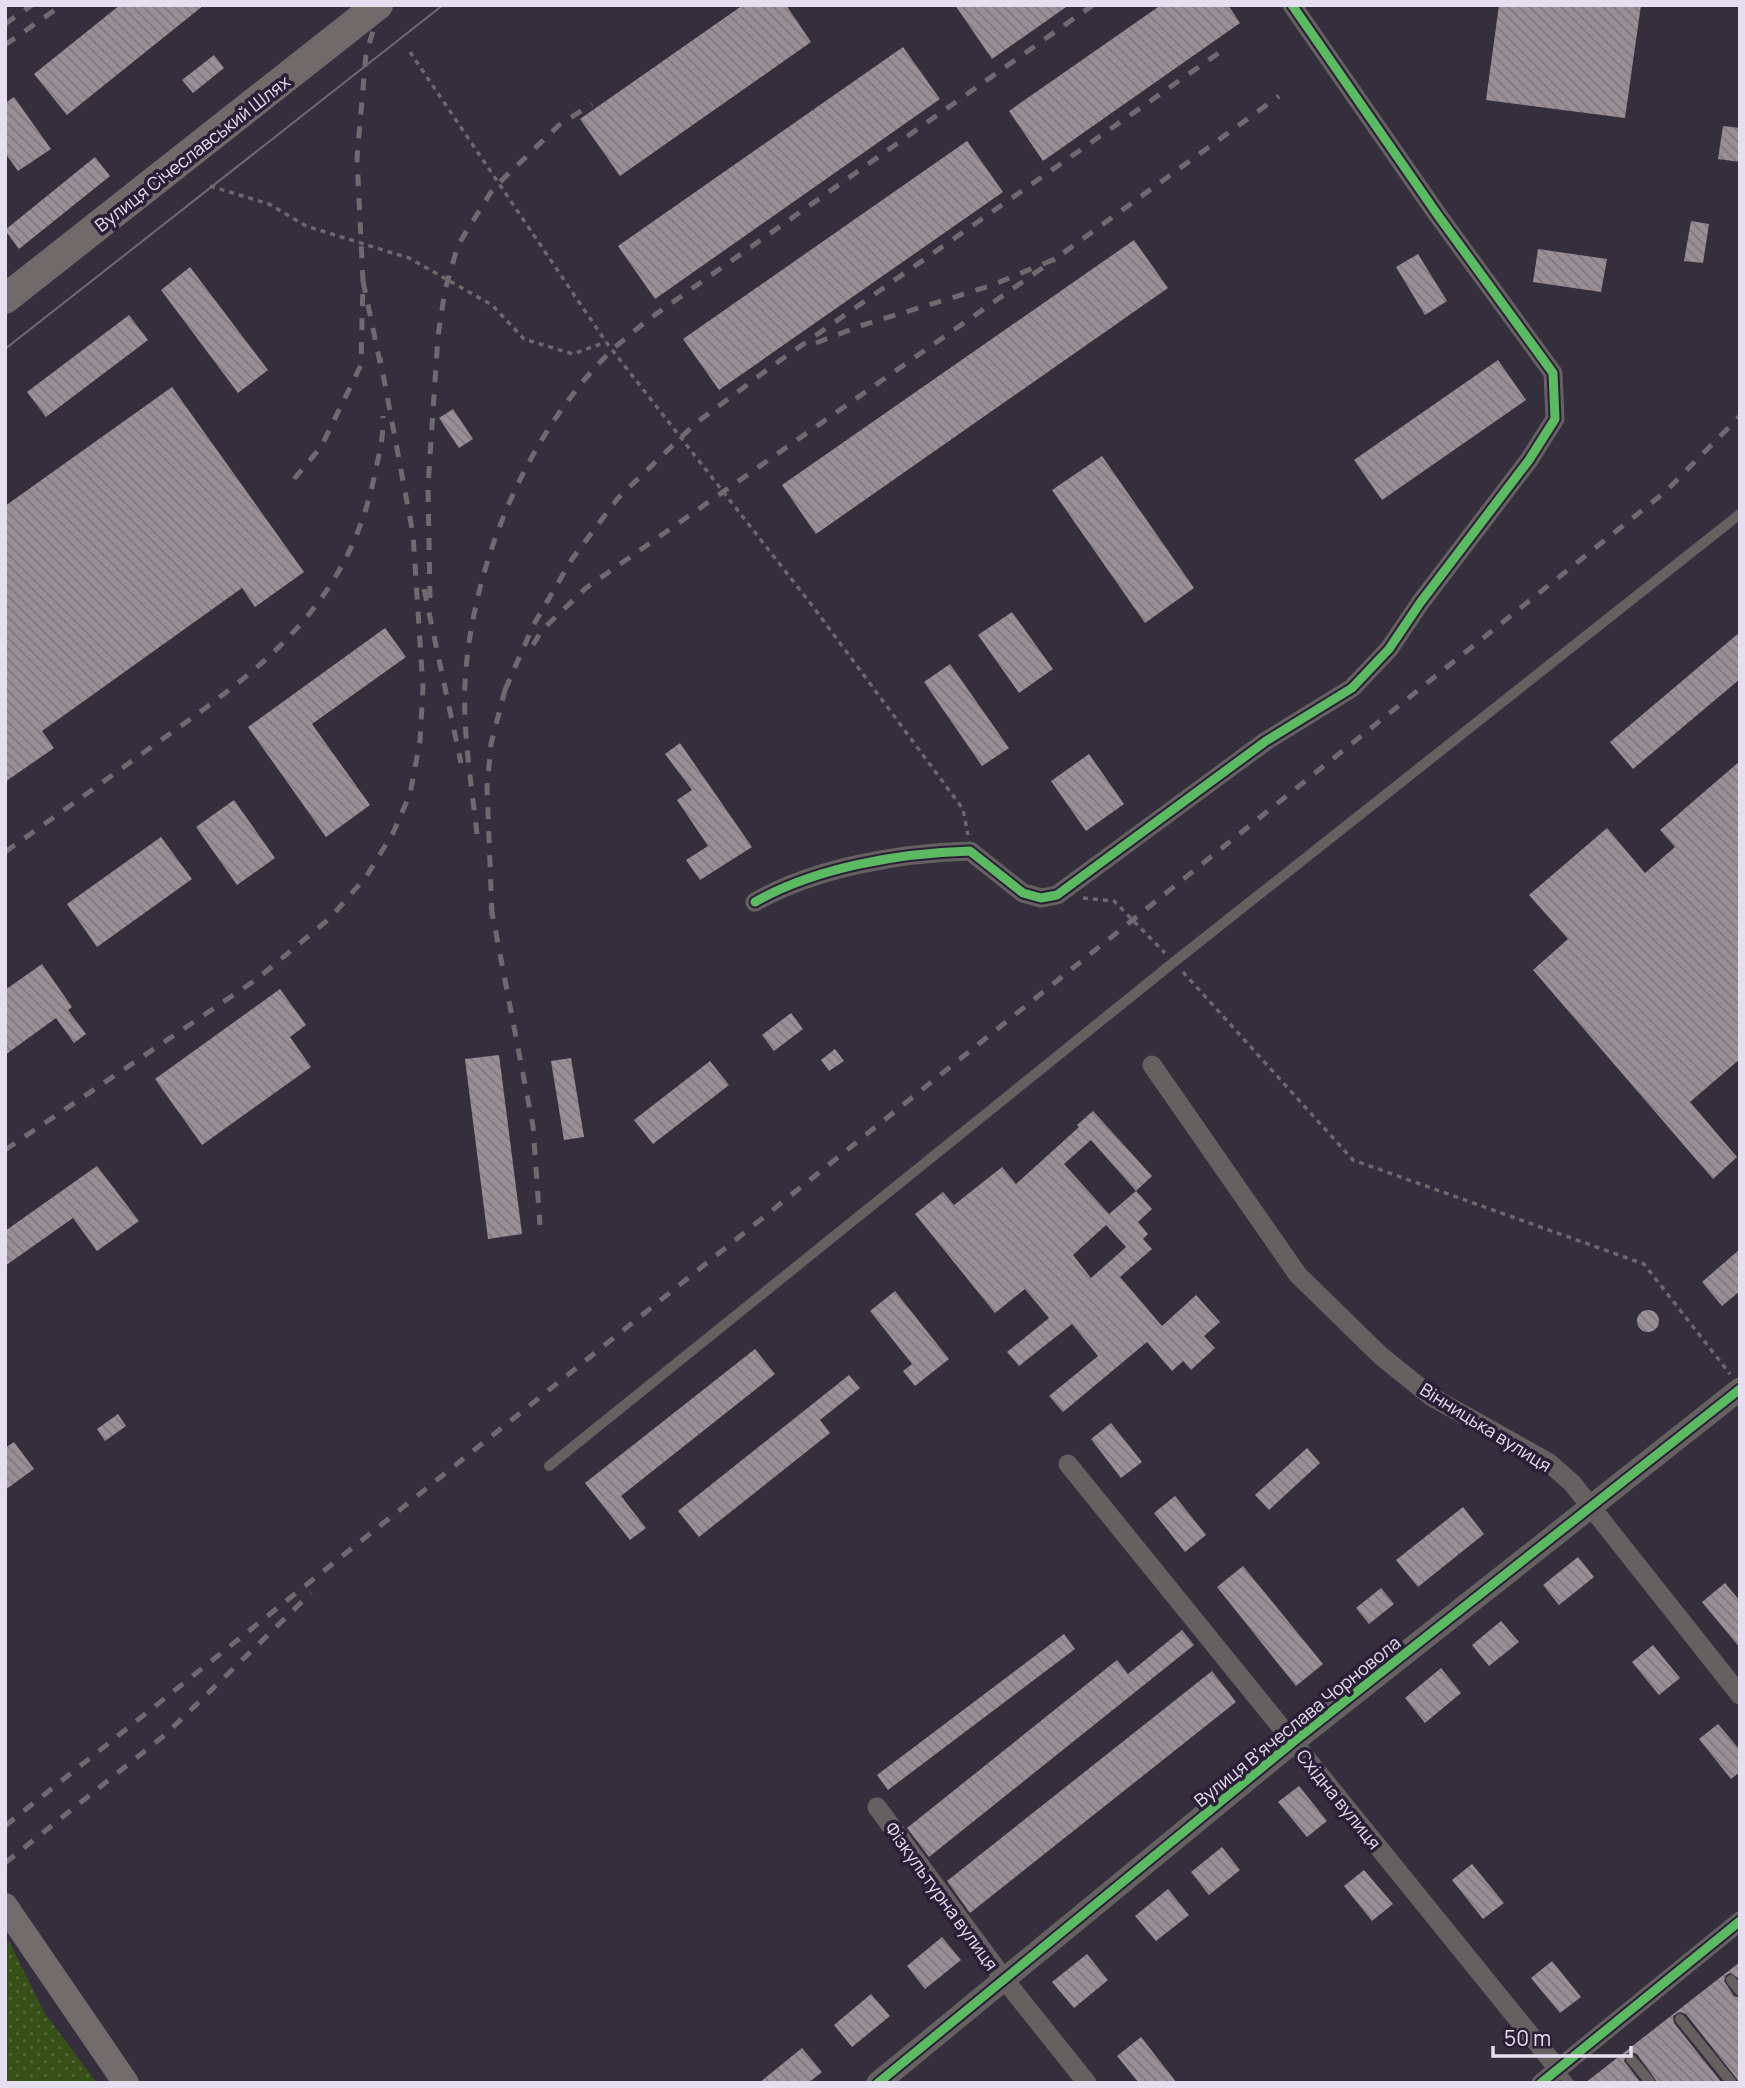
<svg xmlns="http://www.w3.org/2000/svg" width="1745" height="2088" font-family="Manrope,sans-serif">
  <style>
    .green { fill: url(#green-dots) }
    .building { fill: url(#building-back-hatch); fill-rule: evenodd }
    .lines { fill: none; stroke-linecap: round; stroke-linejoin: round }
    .path { stroke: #6c686b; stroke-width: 3.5; stroke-dasharray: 5 5; stroke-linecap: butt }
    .service { stroke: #666161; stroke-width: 10 }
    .minor { stroke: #666161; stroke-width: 19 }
    .tertiary { stroke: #666161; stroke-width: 23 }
    .secondary { stroke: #726c6c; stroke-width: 26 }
    .primary { stroke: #716a6b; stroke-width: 30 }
    .tram { stroke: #706a70; stroke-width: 2 }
    .rail { stroke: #706a70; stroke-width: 5; stroke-dasharray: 12 12; stroke-linecap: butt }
    .cycleway-casing { stroke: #2b1f38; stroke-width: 13 }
    .cycleway { stroke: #5cba63; stroke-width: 9 }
    .labels { text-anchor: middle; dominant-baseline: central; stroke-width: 7; stroke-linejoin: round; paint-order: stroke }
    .street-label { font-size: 18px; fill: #e6dff0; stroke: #2b1f38 }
  </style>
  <defs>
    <pattern id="green-dots" width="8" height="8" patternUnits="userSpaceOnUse" patternTransform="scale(1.75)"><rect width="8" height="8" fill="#375017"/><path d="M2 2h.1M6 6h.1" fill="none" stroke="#546939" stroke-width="1.8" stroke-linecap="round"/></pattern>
    <pattern id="building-back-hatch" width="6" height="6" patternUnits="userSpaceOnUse" patternTransform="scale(1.75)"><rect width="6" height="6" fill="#9a8f96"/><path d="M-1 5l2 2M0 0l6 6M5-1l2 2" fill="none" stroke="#80787f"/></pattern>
  </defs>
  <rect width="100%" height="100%" fill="#352e3d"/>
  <path class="green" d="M9,1941L44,2012L97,2083H5V1944Z"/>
  <path class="building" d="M120,5H204L67,115L34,74Z
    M743,5H786L811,42L620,176L580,119Z
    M955,5H1069L992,59Z
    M1161,5H1228L1240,23L1043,161L1009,111Z
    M1499,5H1641L1625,118L1486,100Z
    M903,47L940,99L655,299L618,246Z
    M214,55L224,68L193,93L182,80Z
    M14,97L51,149L18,171L5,153V103Z
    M1723,126L1740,128V162L1718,159Z
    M967,141L1003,192L719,390L683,339Z
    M95,157L110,176L19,249L5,230Z
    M1691,221L1709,224L1703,263L1684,261Z
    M1134,240L1168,288L816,534L782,485Z
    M1538,249L1607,259L1601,292L1533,282Z
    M1418,254L1447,301L1425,315L1396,267Z
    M190,267L268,370L238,393L161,290Z
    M129,315L148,340L46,417L27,392Z
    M1498,360L1526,400L1382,500L1354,460Z
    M172,387L304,572L255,607L242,588L42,731L54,748L5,782V506Z
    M453,409L473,439L459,448L439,418Z
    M1102,456L1194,588L1145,623L1052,490Z
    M1012,612L1053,669L1019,693L978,635Z
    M385,628L406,657L312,724L370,805L326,837L248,727Z
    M1740,632V679L1633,769L1610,742Z
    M950,664L1009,748L982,766L924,682Z
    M680,743L752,847L700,880L686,860L708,846L677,800L692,790L665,754Z
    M1089,754L1124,804L1086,831L1051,781Z
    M1740,761V1059L1690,1102L1737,1157L1713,1179L1533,970L1568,939L1529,895L1607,828L1645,873L1675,847L1660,830Z
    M234,800L275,858L237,885L196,827Z
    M161,837L192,879L97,947L67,904Z
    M42,964L72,1007L68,1010L86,1034L74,1043L56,1018L5,1055V990Z
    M280,989L306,1025L290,1037L311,1067L202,1145L155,1079Z
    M791,1013L803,1029L774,1051L762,1035Z
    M835,1049L844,1061L829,1071L821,1060Z
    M499,1055L522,1234L488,1239L465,1059Z
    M571,1058L584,1137L564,1140L551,1061Z
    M710,1061L729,1085L653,1144L634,1120Z
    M1093,1111L1152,1176L1136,1191L1152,1209L1138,1222L1148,1234L1143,1239L1152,1249L1120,1277L1162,1326L1196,1295L1220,1322L1204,1336L1215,1348L1191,1370L1183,1361L1172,1371L1147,1342L1063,1412L1049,1396L1098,1356L1072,1324L1019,1366L1007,1352L1049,1318L1025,1289L995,1313L915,1214L943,1192L954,1205L1002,1167L1016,1184L1079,1127L1077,1125ZM1091,1140L1136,1191L1109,1214L1064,1164ZM1106,1225L1126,1247L1091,1278L1073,1255Z
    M97,1166L139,1221L97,1251L73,1218L5,1266V1231Z
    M1740,1249V1291L1722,1306L1702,1282Z
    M895,1291L949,1359L915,1386L903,1371L912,1364L870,1311Z
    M1637 1321a11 11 0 1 1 22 0a11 11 0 1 1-22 0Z
    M755,1349L775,1374L621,1496L646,1528L630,1540L585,1483Z
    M849,1375L860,1388L820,1420L830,1433L699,1537L678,1511Z
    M118,1414L126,1426L105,1441L97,1429Z
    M1111,1423L1142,1462L1121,1478L1091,1439Z
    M14,1442L34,1469L5,1490V1448Z
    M1307,1448L1320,1463L1269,1510L1255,1495Z
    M1175,1496L1206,1535L1185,1552L1154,1513Z
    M1463,1507L1484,1534L1418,1587L1396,1560Z
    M1578,1557L1594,1577L1559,1605L1543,1585Z
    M1243,1566L1323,1664L1296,1686L1217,1587Z
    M1725,1583L1740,1601V1648L1702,1602Z
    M1381,1588L1394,1604L1369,1624L1356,1608Z
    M1501,1621L1519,1642L1489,1666L1472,1645Z
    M1182,1630L1194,1645L929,1857L907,1828L1117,1660L1128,1674Z
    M1064,1634L1075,1649L888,1790L877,1775Z
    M1653,1645L1680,1678L1659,1695L1632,1662Z
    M1441,1668L1461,1693L1425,1723L1405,1698Z
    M1212,1671L1236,1702L970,1913L947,1881Z
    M1718,1724L1740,1750V1772L1731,1779L1699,1739Z
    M1299,1786L1327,1821L1307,1837L1278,1802Z
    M1222,1847L1240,1870L1209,1895L1191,1872Z
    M1472,1864L1504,1903L1483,1919L1452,1880Z
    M1364,1870L1393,1904L1372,1921L1344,1886Z
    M1168,1889L1189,1915L1156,1941L1135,1916Z
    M942,1937L961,1960L925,1989L907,1966Z
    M1087,1954L1108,1980L1074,2008L1052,1982Z
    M1552,1961L1581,1997L1560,2013L1531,1978Z
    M1740,1962V1979L1730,1973L1726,1975L1724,1981L1734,1996L1740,1998V2083L1686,2014L1680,2012L1673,2016L1674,2023L1722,2083H1658L1637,2054L1630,2052L1626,2054L1624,2061L1641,2083H1585Z
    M871,1994L890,2016L852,2047L834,2025Z
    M1141,2037L1177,2083H1139L1117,2056Z
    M802,2048L822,2072L808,2083H759Z"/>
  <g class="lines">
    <path class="path" d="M410,52L606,342L811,604L963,809L968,835
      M210,186L269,204L306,226L409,258L492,305L524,339L573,354L606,342
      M1083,898L1114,901L1165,953
      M1183,972L1353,1160L1644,1264L1730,1374"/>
    <path class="service" d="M549,1466L1174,962L1740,514
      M1731,1980L1740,1991
      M1680,2019L1732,2083
      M1631,2059L1651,2083
      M1558,2069L1569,2083"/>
    <path class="minor" d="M755,902C816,867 901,853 970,851L1023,893L1041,898L1057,895L1266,741L1352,688L1389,649L1420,603L1529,460L1555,419L1553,373L1437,214L1292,5
      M1152,1065L1298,1275L1381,1356L1432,1397L1548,1462L1572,1483L1740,1695
      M1068,1464L1558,2069
      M877,1807L1004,1979L1087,2083
      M1541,2083L1740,1921"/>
    <path class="tertiary" d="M878,2083L1293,1742L1740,1389"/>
    <path class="secondary" d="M5,1906L126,2083"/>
    <path class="primary" d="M5,299L378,5"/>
    <path class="tram" d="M5,349L443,5"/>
    <path class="rail" d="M5,24L32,5
      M5,45L62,5
      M363,281L381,367
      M816,343L860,326L990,286L1055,259L1279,96
      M294,479L321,447L361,365L363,281L357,158L366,54L381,5
      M424,589L461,763
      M430,598L428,486L438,336L445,290L458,245L491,192L499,183L559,125L592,104
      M533,645L542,630L586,588L1055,259
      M505,690L534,624L572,559L618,498L696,423L775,364L1223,50
      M477,834C471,780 461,723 466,669C476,555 530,430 612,350C624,339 637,329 649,319L1093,5
      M5,852C56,816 107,779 157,743C261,669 348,607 375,473C379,454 384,436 383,416
      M491,907L533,1126L540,1225
      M492,915L487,788L491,744L505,690L509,684
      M5,1150L257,979L330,918L366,877L393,833L410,794L420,741L423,688L413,534L380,358
      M5,1826C560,1383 1111,936 1665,492L1740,416
      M5,1863L166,1734L311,1593"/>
    <g class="cycleway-casing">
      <path id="cycleway" d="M755,902C816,867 901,853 970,851L1023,893L1041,898L1057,895L1266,741L1352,688L1389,649L1420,603L1529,460L1555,419L1553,373L1437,214L1292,5
        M878,2083L1293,1742L1740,1389
        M1541,2083L1740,1921"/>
    </g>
    <use href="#cycleway" class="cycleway"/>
  </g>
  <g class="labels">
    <g class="street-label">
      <text transform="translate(192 153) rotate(-38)">Вулиця Січеславський Шлях</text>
      <text transform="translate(1486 1427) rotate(32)">Вінницька вулиця</text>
      <text transform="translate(1297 1721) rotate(-39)">Вулиця Вʼячеслава Чорновола</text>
      <text transform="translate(1339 1799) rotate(51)">Східна вулиця</text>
      <text transform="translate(942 1896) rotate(54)">Фізкультурна вулиця</text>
    </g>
  </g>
  <rect width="1745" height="2088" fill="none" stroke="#e6dff0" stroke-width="14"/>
  <path d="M1493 2046v10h138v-10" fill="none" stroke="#e6dff0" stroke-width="3.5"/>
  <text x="1504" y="2046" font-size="21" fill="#e6dff0" stroke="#2b1f38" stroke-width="5" paint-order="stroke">50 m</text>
</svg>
